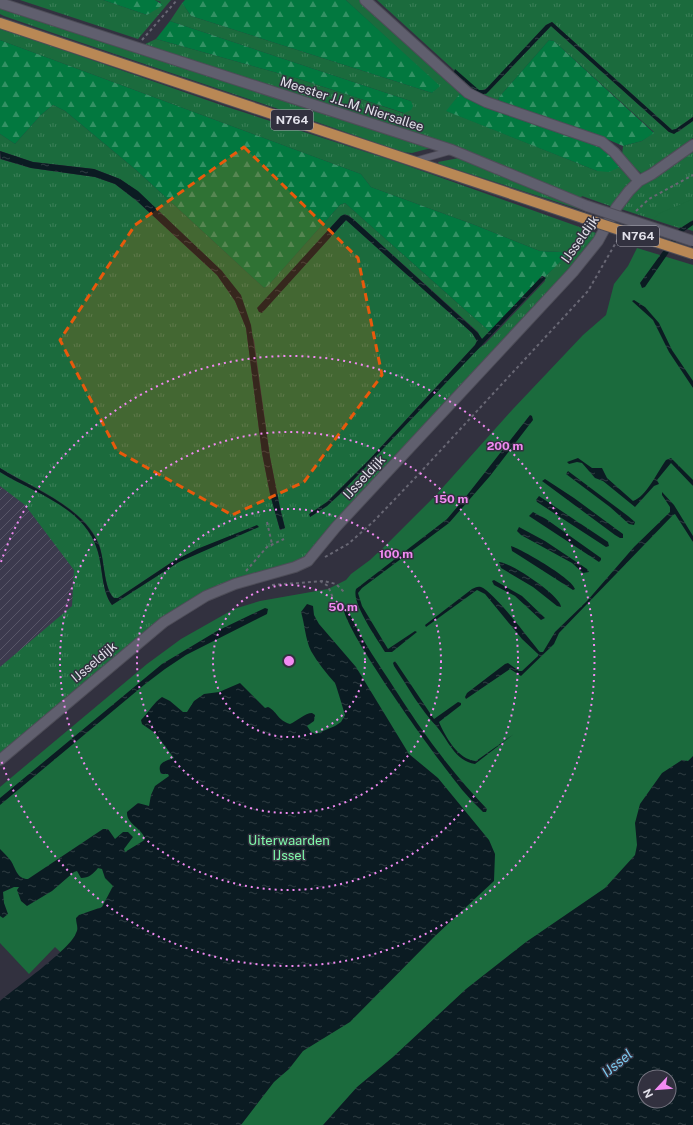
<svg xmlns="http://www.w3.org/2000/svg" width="693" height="1125" font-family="'Public Sans',sans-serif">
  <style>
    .industrial { fill: url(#industrial-furrows) }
    .grass { fill: url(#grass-tufts) }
    .forest { fill: url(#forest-firs) }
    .park { fill: #1b6b3d }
    .water { fill: url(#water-ripples); fill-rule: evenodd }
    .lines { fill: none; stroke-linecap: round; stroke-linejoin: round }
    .lane-casing { stroke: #4e4d58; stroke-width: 8 }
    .street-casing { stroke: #4e4d58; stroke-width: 12 }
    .primary-casing { stroke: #4e4d58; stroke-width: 12 }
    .path { stroke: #686774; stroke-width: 2; stroke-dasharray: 3 3; stroke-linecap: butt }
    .lane { stroke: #605f6e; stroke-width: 6 }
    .street { stroke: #605f6e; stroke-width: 10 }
    .primary { stroke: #b98855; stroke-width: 10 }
    .street-bridge-casing { stroke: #4e4d58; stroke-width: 12; stroke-linecap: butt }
    .primary-bridge-casing { stroke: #4e4d58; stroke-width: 12; stroke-linecap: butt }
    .street-bridge { stroke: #605f6e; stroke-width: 10 }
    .primary-bridge { stroke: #b98855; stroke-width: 10 }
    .marked { fill: #e8590c; fill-opacity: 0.2; stroke: #e8590c; stroke-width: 3; stroke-dasharray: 8 5; stroke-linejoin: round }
    .ring { fill: none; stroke: #f28af2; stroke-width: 2; stroke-dasharray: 2 4 }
    .labels { text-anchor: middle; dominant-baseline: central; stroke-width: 3; stroke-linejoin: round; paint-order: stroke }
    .shield { fill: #32313f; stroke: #adacb7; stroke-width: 1 }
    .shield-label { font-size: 12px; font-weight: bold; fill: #e2e1ea }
    .street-label { font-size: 13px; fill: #e2e1ea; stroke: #32313f }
    .park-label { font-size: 13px; fill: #7ffaaa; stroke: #32313f }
    .water-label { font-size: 14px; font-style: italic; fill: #7ccdf2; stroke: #32313f }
    .centre { fill: #f28af2; stroke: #32313f; stroke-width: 2 }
    .ring-label { font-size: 12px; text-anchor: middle; font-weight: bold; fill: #f28af2; stroke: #32313f; stroke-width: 3; stroke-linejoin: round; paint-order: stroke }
  </style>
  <defs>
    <pattern id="industrial-furrows" width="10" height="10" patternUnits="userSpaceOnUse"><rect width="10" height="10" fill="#3c3a4e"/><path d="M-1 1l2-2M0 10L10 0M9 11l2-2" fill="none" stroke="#585668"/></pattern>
    <pattern id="grass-tufts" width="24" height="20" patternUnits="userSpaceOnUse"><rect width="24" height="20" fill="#1b6b3d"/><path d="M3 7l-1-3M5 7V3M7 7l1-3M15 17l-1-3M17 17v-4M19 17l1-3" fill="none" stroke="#3c8059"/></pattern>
    <pattern id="forest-firs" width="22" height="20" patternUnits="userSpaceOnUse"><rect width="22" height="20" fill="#02783f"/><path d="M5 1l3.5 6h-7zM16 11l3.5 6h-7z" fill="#339164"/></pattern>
    <pattern id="water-ripples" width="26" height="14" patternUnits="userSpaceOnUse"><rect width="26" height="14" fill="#0b1b22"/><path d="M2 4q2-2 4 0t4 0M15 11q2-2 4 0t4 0" fill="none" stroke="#2e3c42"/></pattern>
  </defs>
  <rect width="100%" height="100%" fill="#32313f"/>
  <path class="industrial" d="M0,458L91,564L96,617L0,712Z"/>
  <path class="grass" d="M20,0H103L147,15L161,2L155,0H171L138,39Z
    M346,0H361L462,91L447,111L597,171L622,166L630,176L631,183L613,207L582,196L580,199L143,45L156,39L299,79L403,113L411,101L170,21L182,3L191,16L432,93L439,86Z
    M377,0H693V117L676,129L672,130L552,22L546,25L488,88L480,91L454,70Z
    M0,5L431,148L412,153L402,152C270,105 136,62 4,16L0,14Z
    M551,26L669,132H678L693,121V138L642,174L622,156L623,146L642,141L654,132L554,41L549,40L499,97L498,101L483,94L488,92Z
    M0,28L224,106L397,162L599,234L587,252L309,556L295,563L210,590L0,756V667L72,606L74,570L25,505L0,486V472C34,493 84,507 97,549C103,566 101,591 112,605L179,562L258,525L172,562L118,598H114C103,588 105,557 98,542C82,506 33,488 0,468V159L31,168L95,177L115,184L137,201L217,275L235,301L246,328L262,453L270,494L280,530L285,528L280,508L270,457L254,340L222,271L138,192L120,179L94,169L33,162L0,151V134L15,144L41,115L53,105L65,111L136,170L264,288L268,286L340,205L345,203L490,332L483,339L480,338L478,332L353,219L348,215L341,216L258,308L259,312H262L346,220L472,333L477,341L475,345L368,461L327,502L310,514V517L327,506L340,494L475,351L485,344L545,281V277L567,254L561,252L540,251L475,225L371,187L361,174L0,40Z
    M693,152V220L679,228L618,208L631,192Z
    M459,158L586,209L585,211L439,164L438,162Z"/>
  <path class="forest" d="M103,0H155L163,5L147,15Z
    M185,0H346L440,86L432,93L191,16L182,3Z
    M170,21L411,101L413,106L411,110L404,113L299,79L156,39Z
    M0,40L361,174L371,187L475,225L540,251L561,252L568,254L545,277L542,276L490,332L345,203L340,205L268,286L264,288L136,170L65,111L53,105L41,115L15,144L0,134Z
    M549,40L554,41L654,133L642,141L623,146L600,136L498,101L499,97Z
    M462,91L601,145L622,166L609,172L597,171L446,111Z"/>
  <path class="park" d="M693,199V231L654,219L658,214Z
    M637,248L693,265V852L406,1125H34L138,1026L55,947L29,974L0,943V787L147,664L181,639L234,609L260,601L328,589L346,580L351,574L370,560L389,542L436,495L513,409L583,335L606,315L614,284L628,266Z"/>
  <path class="water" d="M552,22L672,130L676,129L693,117V121L674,134L669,132L551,26L486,94H479L454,72L455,69L479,90H485L546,25Z
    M0,151L33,162L94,169L120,179L138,191L222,271L241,295L251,325L270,457L280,508L285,528L280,530L270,494L262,453L246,328L235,301L217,275L137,201L115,184L95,177L31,168L1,159Z
    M345,214L353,219L478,333L482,339L542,276L546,278L340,494L327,506L310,517L309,514L327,502L368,461L475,345L477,341L472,333L346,220L262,313L259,312L257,308L341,216Z
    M693,220V225L683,232L645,287L642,288L640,283L679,229Z
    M634,300L645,307L659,323L672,350L693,381V388L669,352L653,320L633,302L632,301Z
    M530,415L532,416L533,420L490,476L449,523L362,588L358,593L362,606L388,649L415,631L417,632L392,652H385C378,640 351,603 356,589L447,519L464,499Z
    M578,458L592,468H602L607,478L633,501C646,497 658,471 666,460L671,458L693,480V486L671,463L657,480L659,484L654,486L635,507L603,481L595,478L582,463L577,462L569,464L567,462Z
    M0,468C33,489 82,506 98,543C105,557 103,588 114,598H118L172,562L197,549L257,525L259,527L179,562L112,605C101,590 103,566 97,549C84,507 34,493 0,472Z
    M568,471L628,516L635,522L634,525L629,524L610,507L566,474Z
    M545,479L574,498L623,534V538H620L615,535L542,481Z
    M662,492L674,505L693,536V542L675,514L673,515L559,633L554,644L521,676L510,669L466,699L465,697L467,693L505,664L508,663L519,671H522L538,656V654L522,639L485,594L477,590L426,627L425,625L472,589C475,588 477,586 481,587C494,592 529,639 540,652H543L555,632L587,601L634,547L670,512V507L662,495Z
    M539,496L608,542L609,546L606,547L537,502L536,500Z
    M533,512L546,519L601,558V560L599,562L532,518L529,516Z
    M519,527L545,541L587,569L589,572L583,573L572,563L521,535L517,531Z
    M511,546C523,550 573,579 575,589L573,590L520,556L512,551Z
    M499,562C510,562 561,596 561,607L557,606L533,587L501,568Z
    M494,580L522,596L545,618L541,620L515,596L494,585L492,581Z
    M307,604L313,606L314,615L319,624L356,667L409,754L438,778L489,840L495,854L494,881L434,937L350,1022L303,1051L289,1069L274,1082L241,1125H0V1001C15,988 71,949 76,933C79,928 76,924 76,918L79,915L102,907L113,886L105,878L102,869L98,868C93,874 89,878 81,878L77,871L74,872L52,891L27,906L21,901L17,890L19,887H14L3,892L4,903L8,914L3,918L0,916V849C4,853 8,857 11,861C16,869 17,879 28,879L103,829H108L115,839L123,832H128L133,837L124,849L125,852L143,841L145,839C142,828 126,824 127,812L138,803L149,806L151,795L155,786L169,776L168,774H161C156,762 166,761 174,758L155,733L142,724L141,720C148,713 154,702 162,697L170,701L183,712H187L194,701L204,694L219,692L240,683L265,708L268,707C277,711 277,720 290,724C297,721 305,713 312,713L315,715L314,721L307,726L311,732L316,734L335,726L341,722L345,715C344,711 336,685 335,683C326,673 318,663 311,651C305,638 305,625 301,612Z
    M343,604L346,606C358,633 373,656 389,680C418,726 449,770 487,809L486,812H483C477,806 470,799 464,792C445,770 339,626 343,604Z
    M265,608L268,609L267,614L186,655L165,669L144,685L0,805V798L162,664L217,631Z
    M395,661L434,719L458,702L461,703V705L439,722C445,736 458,760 476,761L514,734L475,764C455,761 448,740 437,727C420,709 408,687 394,666L393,663Z
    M693,756V1125H323L357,1087L393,1057L466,989L526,942L605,888L635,855L637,845L635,823L640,804L662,773L682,760L688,761ZM645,1077H669V1101H645Z"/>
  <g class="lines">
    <g class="lane-casing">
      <path id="lane" d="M415,161L450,151"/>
    </g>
    <g class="street-casing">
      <path id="street" d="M365,0L468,93L486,102L602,142L614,152L639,181
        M0,3L452,150L587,206
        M0,760L164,622L206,596L235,584L295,567L308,561L336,527L573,272L598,241L616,208L629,191L639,181L652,174L693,145"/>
    </g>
    <g class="primary-casing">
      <path id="primary" d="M0,23L583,218"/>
    </g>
    <path class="path" d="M142,40L177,0
      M636,211L649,199L693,175
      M267,522L272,544
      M325,557L348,544L373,522L416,477L588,291L618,239
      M246,571L267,547L284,539
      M320,581L328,586L333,598
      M272,585L324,581L336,584L345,593"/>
    <use href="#lane" class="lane"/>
    <use href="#street" class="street"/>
    <use href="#primary" class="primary"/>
    <g class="street-bridge-casing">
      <path id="street-bridge" d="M587,206L693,241"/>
    </g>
    <g class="primary-bridge-casing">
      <path id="primary-bridge" d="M583,218L693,254"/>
    </g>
    <use href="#street-bridge" class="street-bridge"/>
    <use href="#primary-bridge" class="primary-bridge"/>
  </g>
  <path class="marked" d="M244,147L358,258L382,375L304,482L232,515L117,451L60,340L135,225Z"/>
  <g class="ring">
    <circle cx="289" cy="661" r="76"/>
    <circle cx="289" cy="661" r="152"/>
    <circle cx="289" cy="661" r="229"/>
    <path d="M1 562A305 305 0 1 1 1 760"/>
  </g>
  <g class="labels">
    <g class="shield">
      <rect x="271" y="110" width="42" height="20" rx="3"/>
      <rect x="617" y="226" width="42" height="20" rx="3"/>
    </g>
    <g class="shield-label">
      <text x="292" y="120">N764</text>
      <text x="638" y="236">N764</text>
    </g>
    <g class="street-label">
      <text transform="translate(352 104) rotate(18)">Meester J.L.M. Niersallee</text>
      <text transform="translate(580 239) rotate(-55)">IJsseldijk</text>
      <text transform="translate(364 477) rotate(-47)">IJsseldijk</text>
      <text transform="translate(94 662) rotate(-40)">IJsseldijk</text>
    </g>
    <g class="park-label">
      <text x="289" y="840">Uiterwaarden<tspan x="289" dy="15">IJssel</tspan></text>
    </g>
    <g class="water-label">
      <text transform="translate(617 1063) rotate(-39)">IJssel</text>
    </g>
  </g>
  <circle cx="289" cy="661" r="6" class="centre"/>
  <g class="ring-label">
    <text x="505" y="450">200 m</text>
    <text x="451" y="503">150 m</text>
    <text x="396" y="558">100 m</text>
    <text x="343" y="611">50 m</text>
  </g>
  <g transform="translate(657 1089) rotate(244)"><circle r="19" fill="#32313f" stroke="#787783"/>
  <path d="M0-3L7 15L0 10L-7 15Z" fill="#f28af2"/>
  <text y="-6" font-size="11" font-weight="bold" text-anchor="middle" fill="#e2e1ea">N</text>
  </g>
</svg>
